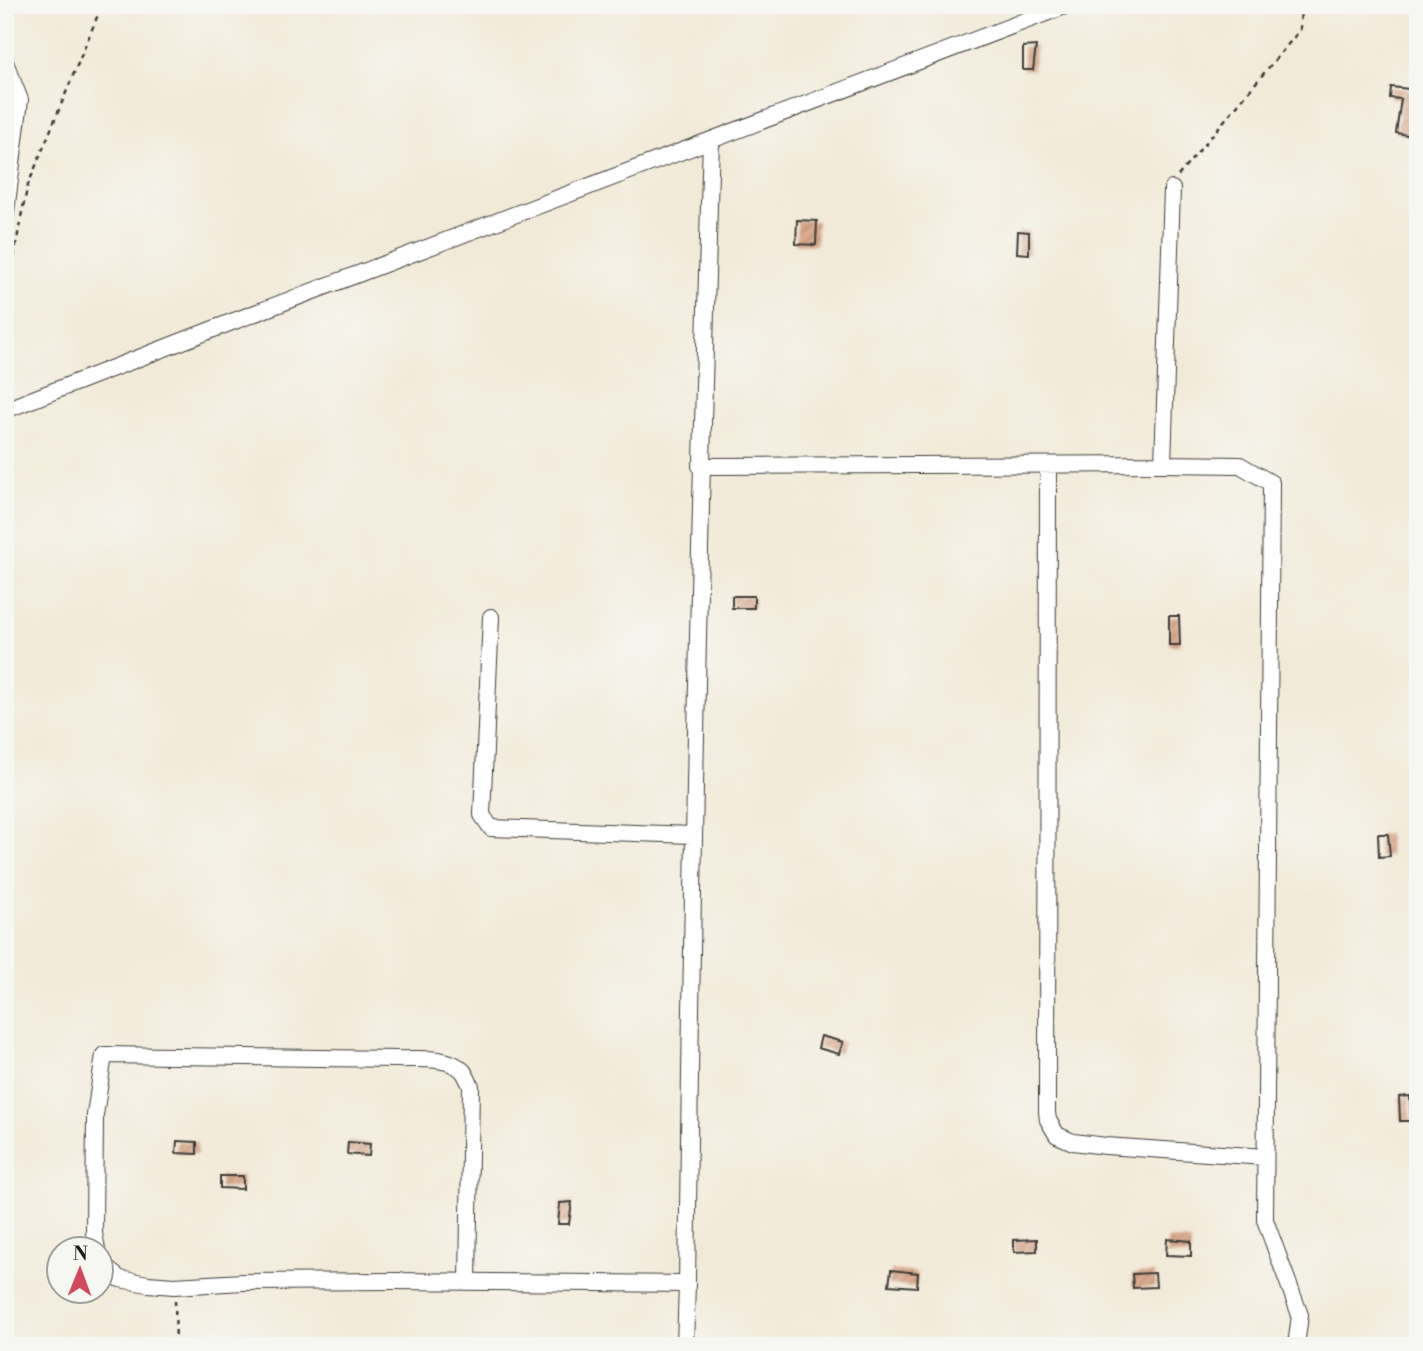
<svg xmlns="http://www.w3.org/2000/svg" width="1423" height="1351" font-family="'Libre Bodoni',serif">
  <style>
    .building { fill: url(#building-hatch) }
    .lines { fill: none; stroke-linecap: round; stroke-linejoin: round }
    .minor-casing { stroke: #3c3b38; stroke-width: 18 }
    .path { stroke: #3c3b38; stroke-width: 2.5; stroke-dasharray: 5 5; stroke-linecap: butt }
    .minor { stroke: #fff; stroke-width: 16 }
  </style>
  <defs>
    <pattern id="building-hatch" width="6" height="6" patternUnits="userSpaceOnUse" patternTransform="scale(1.75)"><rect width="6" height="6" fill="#daaa8f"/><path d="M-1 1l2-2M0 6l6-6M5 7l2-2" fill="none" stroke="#ba927b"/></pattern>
  </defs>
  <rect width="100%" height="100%" fill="#f6f6f2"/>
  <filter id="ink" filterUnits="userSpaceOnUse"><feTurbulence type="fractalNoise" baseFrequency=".0143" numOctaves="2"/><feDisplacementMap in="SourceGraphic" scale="14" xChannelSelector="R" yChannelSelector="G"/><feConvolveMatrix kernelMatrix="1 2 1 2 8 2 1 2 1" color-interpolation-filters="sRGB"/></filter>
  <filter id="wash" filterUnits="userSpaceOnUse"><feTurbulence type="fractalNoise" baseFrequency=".00686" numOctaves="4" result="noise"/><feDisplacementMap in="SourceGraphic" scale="28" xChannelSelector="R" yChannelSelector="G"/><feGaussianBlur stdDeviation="1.57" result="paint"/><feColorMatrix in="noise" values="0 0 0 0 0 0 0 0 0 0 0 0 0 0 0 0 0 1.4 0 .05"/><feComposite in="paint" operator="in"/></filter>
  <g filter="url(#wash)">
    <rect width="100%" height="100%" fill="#f2ead8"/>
    <g id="blocks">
      <path class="building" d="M1036,46L1033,70H1023V47Z
        M1391,87L1418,90V103L1413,136L1396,133L1401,99L1390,98Z
        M797,220L817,221L816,245L796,244Z
        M1018,231L1029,232V254L1017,253Z
        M732,596H754V608H732Z
        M1169,616H1179L1180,645H1169Z
        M1378,834H1388L1390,856L1379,857Z
        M821,1036L843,1042L839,1054L818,1048Z
        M1410,1096L1411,1121H1400L1399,1097Z
        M177,1141L197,1142V1154L176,1153Z
        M348,1142L370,1144L369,1156L347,1154Z
        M220,1176H243V1189L220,1188Z
        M572,1202L569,1224H558L560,1203Z
        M1037,1239V1251L1014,1252V1240Z
        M1167,1239L1191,1241V1256L1166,1255Z
        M891,1270L918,1273L917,1287L889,1285Z
        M1155,1273L1156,1287L1133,1288L1132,1274Z"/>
    </g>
  </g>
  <g filter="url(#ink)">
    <use href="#blocks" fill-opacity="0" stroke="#3c3b38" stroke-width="2"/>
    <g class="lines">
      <g class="minor-casing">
        <path id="minor" d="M5,62L20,100L5,219
          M5,410L229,323L1067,5
          M1163,464L1172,189
          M700,466L1163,464L1240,465L1271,483L1265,1220L1300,1315L1296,1346
          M1048,466L1047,1112L1048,1120L1057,1135L1073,1142L1106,1146L1265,1157
          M491,617L482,815L491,828L693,835
          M97,1250L94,1233L95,1115L104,1055L396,1059C416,1060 448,1055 463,1071C466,1075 469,1082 471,1086L468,1282
          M102,1261L106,1268L120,1279L148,1284L174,1286L243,1282L394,1281L687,1284
          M685,1346L687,1284C692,903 699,522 711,140"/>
      </g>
      <path class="path" d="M1178,176L1300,30L1301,5
        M21,217L28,185L102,5
        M5,306L20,223
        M175,1300L176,1346"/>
      <use href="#minor" class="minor"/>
    </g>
  </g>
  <rect width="1423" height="1351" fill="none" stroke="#f6f6f2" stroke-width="28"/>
  <g transform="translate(80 1270) rotate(1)"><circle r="33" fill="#f6f6f2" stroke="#9f9f9c" stroke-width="2"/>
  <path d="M0-5L12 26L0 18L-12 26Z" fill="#d1495b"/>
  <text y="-10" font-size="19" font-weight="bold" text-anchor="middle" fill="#1c1c1c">N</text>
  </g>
</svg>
